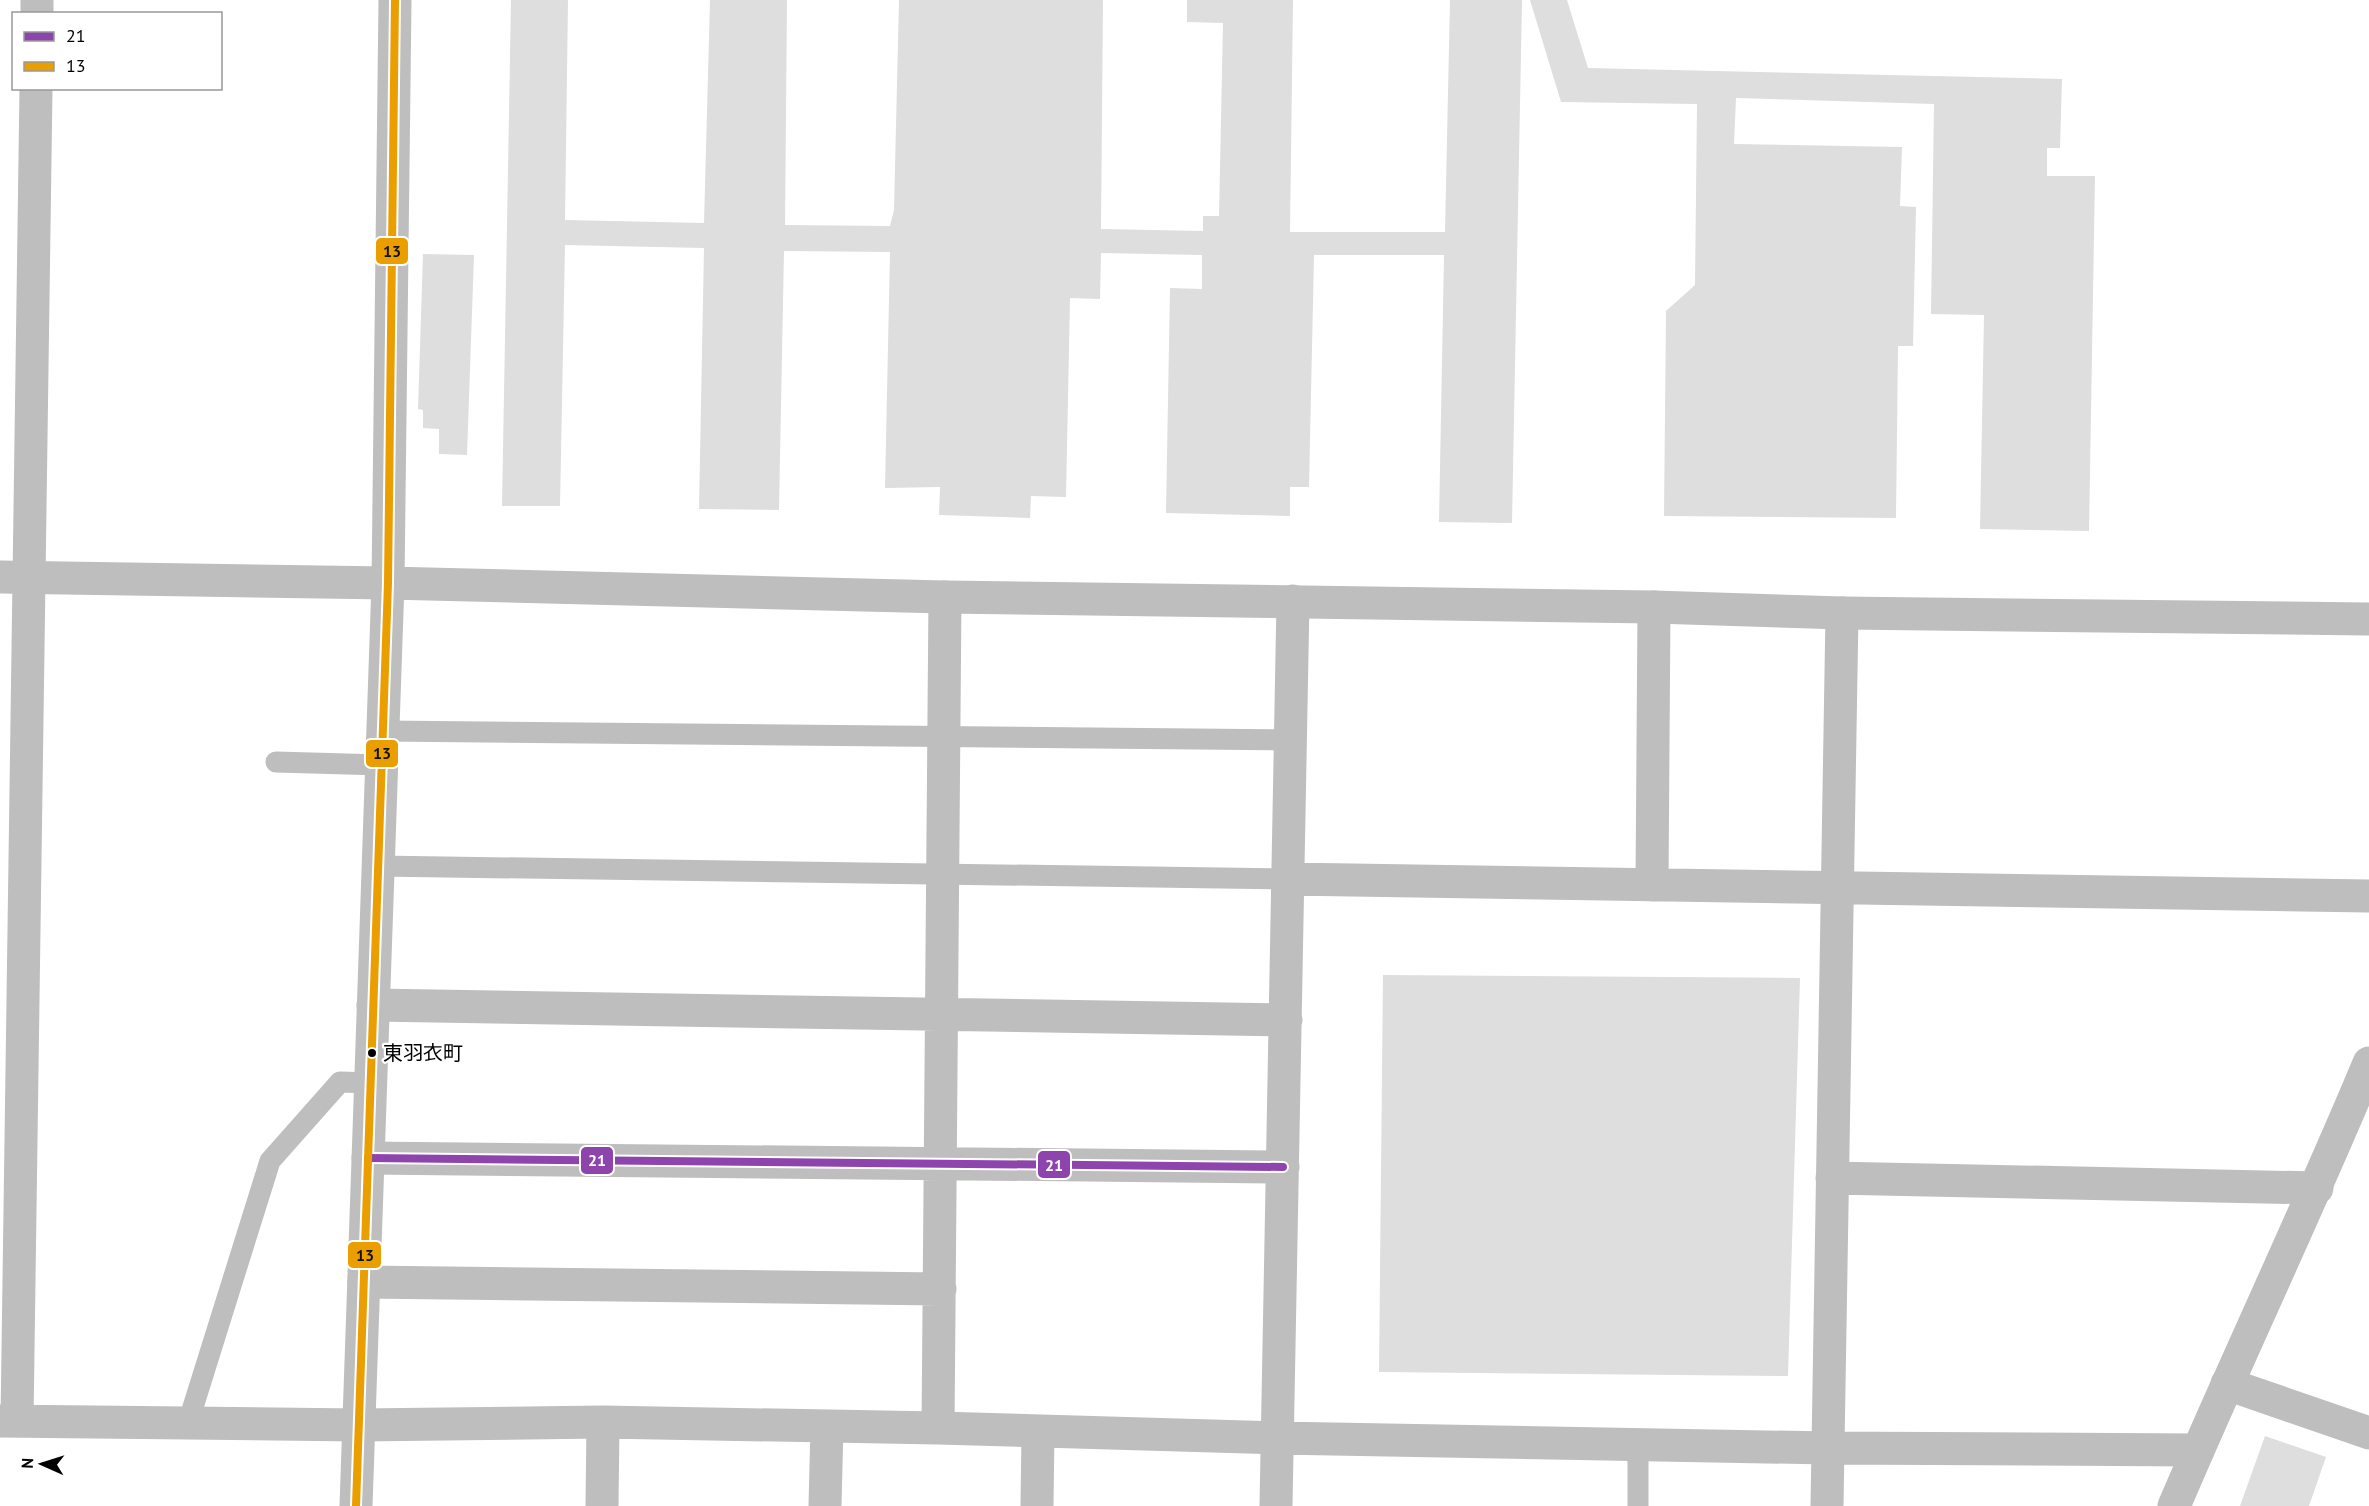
<svg xmlns="http://www.w3.org/2000/svg" width="2369" height="1506" font-family="'PT Sans','Noto Sans JP',sans-serif">
  <style>
    .building { fill: #dedede }
    .lines { fill: none; stroke-linecap: round; stroke-linejoin: round }
    .service { stroke: #bebebe; stroke-width: 21 }
    .minor { stroke: #bebebe; stroke-width: 33 }
    .tertiary { stroke: #bebebe; stroke-width: 33 }
    .bus-1-casing { stroke: #fff; stroke-width: 12 }
    .bus-2-casing { stroke: #fff; stroke-width: 12 }
    .bus-1 { stroke: #8e44ad; stroke-width: 8 }
    .bus-2 { stroke: #eb9e00; stroke-width: 8 }
    .bus-dot { fill: #000; stroke: #fff; stroke-width: 2 }
    .labels { text-anchor: middle; dominant-baseline: central; stroke-width: 4.5; stroke-linejoin: round; paint-order: stroke }
    .bus-label { font-size: 20px; fill: #000; stroke: #fff; text-anchor: start }
    .line-badge { stroke: #fff; stroke-width: 2 }
    .badge-label { font-size: 16px; text-anchor: middle; font-weight: bold; fill: #fff }
    .pale-badge-label { font-size: 16px; text-anchor: middle; font-weight: bold; fill: #111 }
  </style>
  <rect width="100%" height="100%" fill="#fff"/>
  <path class="building" d="M511,0H568L565,220L704,223L710,0H787L785,225L890,226L894,210L899,0H1103L1101,229L1203,231V216H1219L1223,23L1187,22V0H1293L1290,232H1445L1450,0H1522L1512,523L1439,522L1444,255H1314L1309,487H1290V516L1166,513L1170,288L1202,289V255L1101,253L1100,299L1070,298L1066,497L1031,496L1030,518L939,515L940,487L885,488L890,252L784,251L779,510L699,509L704,248L565,245L560,506H502Z
    M1530,0H1567L1588,68L2062,79L2060,148H2047V176H2095L2089,531L1980,529L1984,315L1931,314L1934,104L1736,98L1734,144L1902,147L1900,206L1916,207L1913,346H1898L1896,518L1664,516L1666,311L1695,285L1697,104L1561,102Z
    M423,254L474,255L467,455L439,454V429L423,428V410L418,409Z
    M1383,975L1800,978L1788,1376L1379,1372Z
    M2265,1436L2326,1457L2309,1506H2240Z"/>
  <g class="lines">
    <path class="service" d="M383,731L1291,740
      M276,762L382,765
      M378,866L1288,879
      M188,1423L270,1161L340,1082L371,1083
      M1638,1506V1445"/>
    <path class="minor" d="M37,14V0
      M0,577L388,583
      M1288,879L2369,896
      M1652,885L1654,607
      M373,1005L1286,1020
      M368,1158L1283,1167
      M1832,1178L2317,1188
      M364,1282L940,1289
      M2227,1384L2369,1433
      M0,1421L359,1425L603,1422L938,1428L1277,1438L1828,1448L2198,1450
      M17,1421L36,88
      M938,1428L945,597
      M602,1506L603,1422
      M825,1506L827,1426
      M1037,1506L1038,1431
      M1276,1506L1293,601
      M1827,1506L1842,613"/>
    <path class="tertiary" d="M388,583L945,597L1654,607L1842,613L2369,619
      M356,1506L388,583L395,0
      M2174,1506C2237,1358 2307,1212 2369,1063"/>
    <g class="bus-1-casing">
      <path id="bus-1" d="M368,1158L1283,1167"/>
    </g>
    <g class="bus-2-casing">
      <path id="bus-2" d="M356,1506L388,583L395,0"/>
    </g>
    <use href="#bus-1" class="bus-1"/>
    <use href="#bus-2" class="bus-2"/>
  </g>
  <circle class="bus-dot" cx="372" cy="1053" r="5"/>
  <g class="labels">
    <g class="bus-label">
      <text x="383" y="1053">東羽衣町</text>
    </g>
  </g>
  <g class="line-badge">
    <rect x="375" y="237" width="34" height="28" rx="6" fill="#eb9e00"/>
    <rect x="365" y="739" width="34" height="29" rx="6" fill="#eb9e00"/>
    <rect x="580" y="1146" width="34" height="29" rx="6" fill="#8e44ad"/>
    <rect x="1037" y="1150" width="34" height="29" rx="6" fill="#8e44ad"/>
    <rect x="347" y="1241" width="35" height="28" rx="6" fill="#eb9e00"/>
  </g>
  <g class="badge-label">
    <text x="597" y="1166">21</text>
    <text x="1054" y="1171">21</text>
  </g>
  <g class="pale-badge-label">
    <text x="392" y="257">13</text>
    <text x="382" y="759">13</text>
    <text x="365" y="1261">13</text>
  </g>
  <rect x="12" y="12" width="210" height="78" fill="#ffffff" stroke="#999999" stroke-width="1.5"/>
  <rect x="24" y="32" width="30" height="9" fill="#8e44ad" stroke="#999999" stroke-width="1.5"/>
  <text x="66" y="42" font-size="18" fill="#000000">21</text>
  <rect x="24" y="62" width="30" height="9" fill="#eb9e00" stroke="#999999" stroke-width="1.5"/>
  <text x="66" y="72" font-size="18" fill="#000000">13</text>
  <g transform="translate(42 1464) rotate(273)" stroke="#ffffff" stroke-width="4.5" paint-order="stroke">
  <path d="M0-4.5L10 22L0 15L-10 22Z" fill="#000000"/>
  <text y="-9" font-size="16" font-weight="bold" text-anchor="middle" fill="#000000">N</text>
  </g>
</svg>
